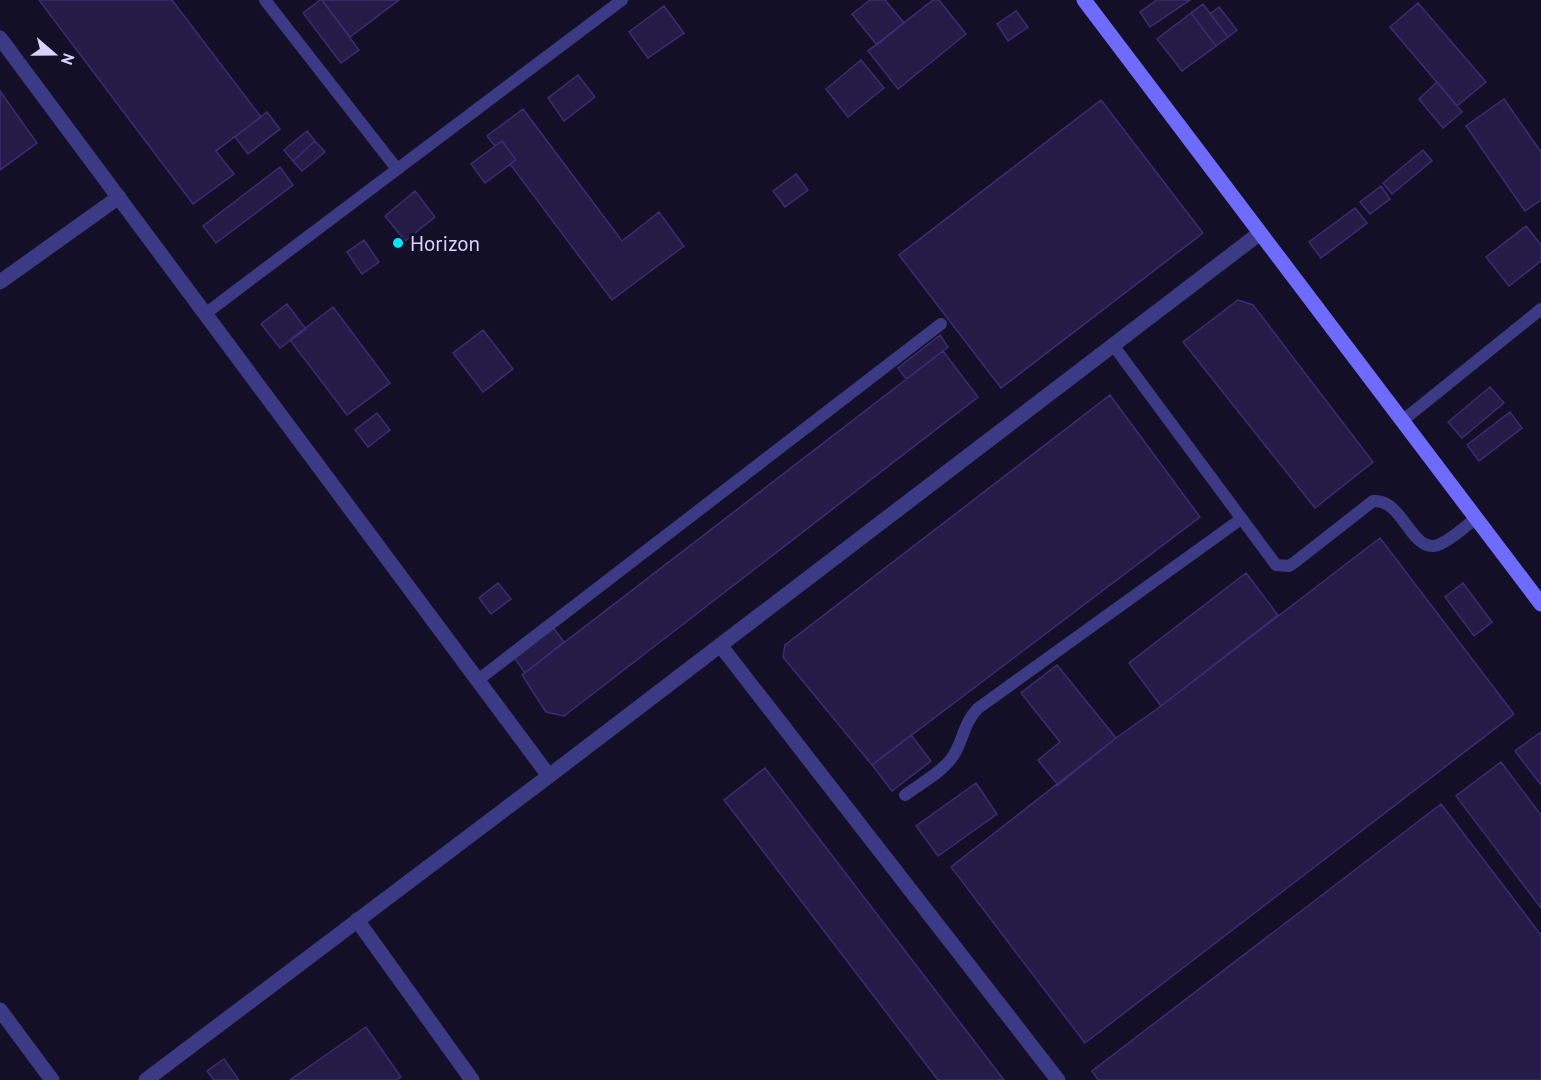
<svg xmlns="http://www.w3.org/2000/svg" width="1541" height="1080" font-family="'PT Sans',sans-serif">
  <style>
    .building { fill: #241b47; stroke: #3b2d73; stroke-width: 1.5 }
    .lines { fill: none; stroke-linecap: round; stroke-linejoin: round }
    .lane { stroke: #3d3a85; stroke-width: 12 }
    .street { stroke: #3d3a85; stroke-width: 15 }
    .secondary { stroke: #6f6bff; stroke-width: 15 }
    .poi-dot { fill: #00e5ff; stroke: #130f26; stroke-width: 2 }
    .labels { text-anchor: middle; dominant-baseline: central; stroke-width: 6; stroke-linejoin: round; paint-order: stroke }
    .poi-label { font-size: 21px; fill: #d9d4ff; stroke: #130f26; text-anchor: start }
  </style>
  <rect width="100%" height="100%" fill="#130f26"/>
  <path class="building" d="M39,0H172L261,117L216,151L234,174L193,204Z
    M320,0H322L359,50L341,63L303,13Z
    M322,0H399L350,37Z
    M870,0H885L904,23L877,45L852,14Z
    M933,0H939L966,34L898,89L868,51Z
    M1157,0H1190L1150,27L1140,12Z
    M1418,3L1486,82L1457,106L1390,27Z
    M1203,4L1228,37L1216,46L1191,13Z
    M664,6L684,33L648,58L629,32Z
    M1219,7L1237,30L1228,37L1210,14Z
    M1016,11L1028,27L1008,41L997,24Z
    M1191,13L1216,46L1182,71L1157,39Z
    M861,60L884,88L848,117L826,89Z
    M578,75L595,97L564,121L548,98Z
    M1437,82L1462,112L1443,128L1419,99Z
    M0,91L37,143L0,170Z
    M1504,99L1541,152V200L1525,211L1466,126Z
    M1101,100L1203,233L1001,388L899,255Z
    M523,109L622,241L659,212L684,246L612,300L510,164L516,160L502,141L495,146L487,136Z
    M267,112L280,129L248,154L235,137Z
    M307,131L315,141L293,161L284,150Z
    M315,141L325,152L302,171L293,161Z
    M502,141L516,160L485,183L471,164Z
    M1423,150L1432,161L1392,194L1383,183Z
    M280,167L293,185L216,243L203,226Z
    M796,174L808,190L785,207L773,191Z
    M1381,186L1390,199L1370,214L1360,202Z
    M415,191L435,217L405,241L385,216Z
    M1355,208L1367,223L1321,258L1309,242Z
    M1526,226L1541,245V261L1509,286L1486,257Z
    M364,240L379,262L362,274L347,252Z
    M1238,300L1253,305L1373,462L1315,508L1183,342Z
    M287,304L306,329L280,348L261,324Z
    M333,307L390,383L347,415L290,340Z
    M483,330L513,369L483,392L453,353Z
    M940,335L948,347L906,379L898,368Z
    M943,351L978,397L564,716L546,712L522,675Z
    M1490,387L1504,403L1462,438L1448,422Z
    M1110,395L1200,517L872,765L783,657L785,645Z
    M1510,412L1522,428L1479,461L1467,445Z
    M377,413L390,430L368,447L355,430Z
    M1380,538L1514,714L1085,1043L951,867L1116,738L1161,706Z
    M1246,573L1278,615L1161,706L1129,663Z
    M498,583L511,599L491,614L479,598Z
    M1463,583L1492,622L1474,636L1445,597Z
    M552,626L564,642L525,673L513,656Z
    M1057,665L1116,738L1058,785L1038,760L1060,742L1021,693Z
    M1541,732V785L1515,751Z
    M911,735L931,761L892,791L872,765Z
    M1501,762L1541,815V908L1456,796Z
    M765,768L1004,1080H938L724,800Z
    M976,783L997,814L938,856L916,826Z
    M1441,804L1541,935V1080H1098L1092,1071Z
    M366,1027L401,1077L396,1080H290Z
    M224,1059L239,1080H214L207,1071Z"/>
  <g class="lines">
    <path class="lane" d="M265,0L397,169
      M205,314L622,0
      M1113,345L1276,565L1289,566L1295,562L1373,501C1403,498 1411,554 1438,545C1451,540 1465,527 1476,518
      M1402,421L1541,309
      M478,680L941,324
      M905,795C921,783 947,770 956,751C965,734 963,726 977,709L1241,519"/>
    <path class="street" d="M0,38L549,776
      M0,282L119,197
      M720,645L1058,1080
      M357,920L472,1080
      M0,1010L52,1080
      M146,1080L549,776L1260,233"/>
    <path class="secondary" d="M1084,0L1541,604"/>
  </g>
  <circle class="poi-dot" cx="398" cy="243" r="6"/>
  <g class="labels">
    <g class="poi-label">
      <text x="410" y="243">Horizon</text>
    </g>
  </g>
  <g transform="translate(54 54) rotate(110)" stroke="#130f26" stroke-width="4.5" paint-order="stroke">
  <path d="M0-4.5L10 22L0 15L-10 22Z" fill="#d9d4ff"/>
  <text y="-9" font-size="16" font-weight="bold" text-anchor="middle" fill="#d9d4ff">N</text>
  </g>
</svg>
